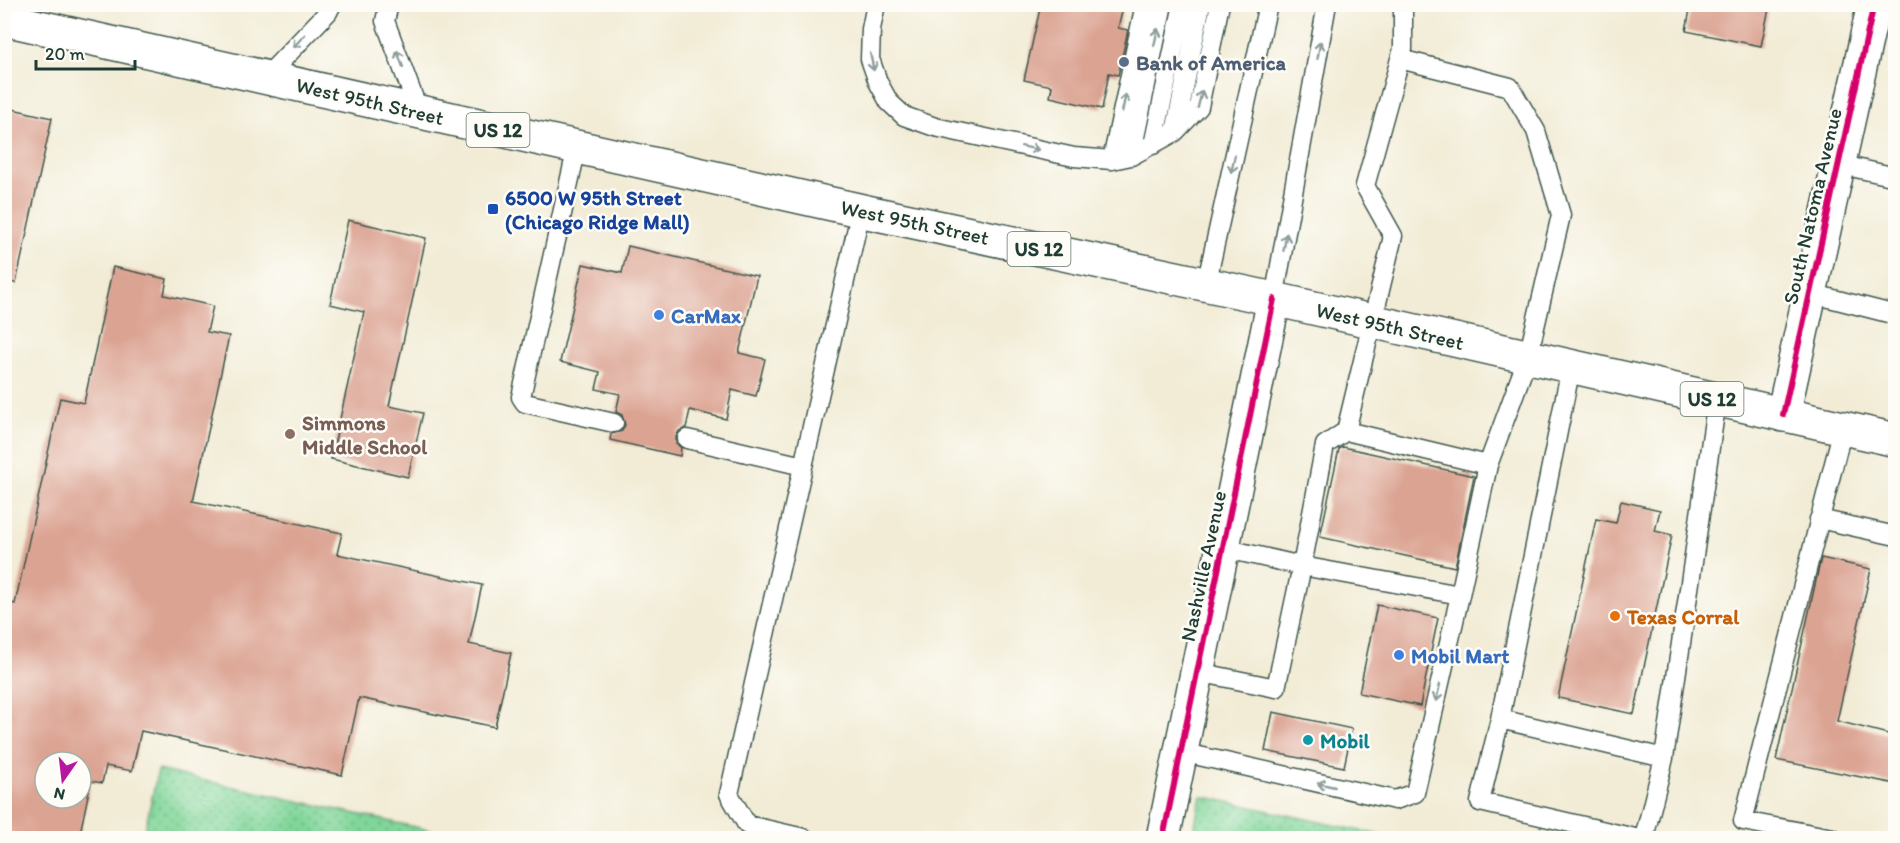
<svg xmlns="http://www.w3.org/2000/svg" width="1900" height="843" font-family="Itim,sans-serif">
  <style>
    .park { fill: url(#park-dots); stroke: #508a66; stroke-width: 1.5 }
    .building { fill: #dba392; fill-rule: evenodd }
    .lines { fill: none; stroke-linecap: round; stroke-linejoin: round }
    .lane-casing { stroke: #3f574c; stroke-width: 21 }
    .street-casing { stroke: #3f574c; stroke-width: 36 }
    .primary-casing { stroke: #3f574c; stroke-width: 36 }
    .lane { stroke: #fff; stroke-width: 18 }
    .street { stroke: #fff; stroke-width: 33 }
    .primary { stroke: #fff; stroke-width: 33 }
    .cycleway-casing { stroke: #fdfcf7; stroke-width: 10 }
    .cycleway { stroke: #d6006c; stroke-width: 6 }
    .oneway { stroke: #8f9e9a }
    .service-dot { fill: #5c6f8a; stroke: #fdfcf7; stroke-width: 2 }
    .transit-dot { fill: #1a4fb4; stroke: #fdfcf7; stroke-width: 2 }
    .shop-dot { fill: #3f7fe0; stroke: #fdfcf7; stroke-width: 2 }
    .education-dot { fill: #8d6e63; stroke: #fdfcf7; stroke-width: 2 }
    .food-dot { fill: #e8710a; stroke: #fdfcf7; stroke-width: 2 }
    .culture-dot { fill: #0f9aa8; stroke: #fdfcf7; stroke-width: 2 }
    .labels { text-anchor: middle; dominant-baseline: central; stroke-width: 5; stroke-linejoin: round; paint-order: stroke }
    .shield { fill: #fdfcf7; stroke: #62766e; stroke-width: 1.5 }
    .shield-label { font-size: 20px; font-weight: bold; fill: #1f3d34 }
    .service-label { font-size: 21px; font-weight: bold; fill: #4e5e75; stroke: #fdfcf7; text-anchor: start }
    .street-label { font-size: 21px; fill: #1f3d34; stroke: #fdfcf7 }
    .transit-label { font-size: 21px; font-weight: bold; fill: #164399; stroke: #fdfcf7; text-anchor: start }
    .shop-label { font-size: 21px; font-weight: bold; fill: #366cbe; stroke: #fdfcf7; text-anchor: start }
    .education-label { font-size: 21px; font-weight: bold; fill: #785e54; stroke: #fdfcf7; text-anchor: start }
    .food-label { font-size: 21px; font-weight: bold; fill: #c56008; stroke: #fdfcf7; text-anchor: start }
    .culture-label { font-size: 21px; font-weight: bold; fill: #0d838f; stroke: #fdfcf7; text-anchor: start }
  </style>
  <defs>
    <pattern id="park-dots" width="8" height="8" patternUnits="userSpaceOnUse" patternTransform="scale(1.5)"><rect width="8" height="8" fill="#80d699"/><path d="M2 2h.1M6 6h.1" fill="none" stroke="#68af7e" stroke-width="1.8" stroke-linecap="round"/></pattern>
  </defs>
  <rect width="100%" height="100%" fill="#fdfcf7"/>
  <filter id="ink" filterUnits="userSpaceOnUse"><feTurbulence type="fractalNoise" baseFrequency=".0167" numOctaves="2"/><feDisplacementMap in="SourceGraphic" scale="12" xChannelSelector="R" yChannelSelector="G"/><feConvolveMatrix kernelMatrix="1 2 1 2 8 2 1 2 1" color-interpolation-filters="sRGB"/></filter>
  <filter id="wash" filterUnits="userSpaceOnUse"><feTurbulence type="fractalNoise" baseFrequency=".008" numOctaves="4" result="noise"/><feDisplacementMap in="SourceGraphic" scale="24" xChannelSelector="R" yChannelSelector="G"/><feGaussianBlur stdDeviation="1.35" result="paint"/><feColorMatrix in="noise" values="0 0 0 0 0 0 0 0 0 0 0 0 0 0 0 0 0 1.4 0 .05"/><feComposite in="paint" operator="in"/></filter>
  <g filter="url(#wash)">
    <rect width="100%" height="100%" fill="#f2ecd6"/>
    <path class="park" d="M158,770L189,777L465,838H143Z
      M1201,796L1393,838H1192Z"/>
    <g id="blocks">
      <path class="building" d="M1041,4H1124L1118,28L1128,30L1118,75L1109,73L1102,109L1050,97L1052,86L1024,80Z
        M1691,4H1770L1761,46L1686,31Z
        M4,107L52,118L16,283L4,282Z
        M348,220L426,238L389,406L423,413L408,477L331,459L364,312L330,304Z
        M628,246L757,276L739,353L765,359L756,396L732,390L726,419L690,410L686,428L679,431L676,437V443L681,448L680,456L610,440L611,434L622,431L625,425L622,415L616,412L620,394L596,389L600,372L560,362L583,264L622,273Z
        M113,267L167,279L164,295L213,306L207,332L229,336L193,501L342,533L337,554L482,585L469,644L511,653L495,727L359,698L342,775L141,731L132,771L106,766L102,783L91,781L79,838H4V602L15,604L60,398L84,403ZM45,762H81V798H45Z
        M1343,447L1474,476L1455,567L1320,537L1339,449Z
        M1621,501L1660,510L1655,531L1672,535L1634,714L1558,698L1596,519L1616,523Z
        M1821,558L1871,569L1837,721L1896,736V784L1776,760Z
        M1377,605L1438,618L1420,706L1359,693Z
        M1273,712L1352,729L1344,767L1265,751Z"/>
    </g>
  </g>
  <g filter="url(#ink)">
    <use href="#blocks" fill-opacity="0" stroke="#3f574c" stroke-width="1.5"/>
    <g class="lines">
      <g class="lane-casing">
        <path id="lane" d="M389,4L385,21L419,112
          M876,4L871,29L870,59L878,82L889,102L904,116L935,127L1074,157L1112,160L1131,156L1175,132L1199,107L1220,4
          M1400,59L1510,87L1536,131L1561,215L1528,357L1488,465L1346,431L1393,236L1365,186L1400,59L1403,49V4
          M265,78L328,12L332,4
          M1175,132L1201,4
          M1153,145L1183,4
          M577,147L521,397L525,403L614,423
          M1131,156L1163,4
          M1112,160L1145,4
          M1838,164L1896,177
          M1206,285L1268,4
          M1810,293L1896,315
          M1274,299L1327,4
          M1571,367L1500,719L1480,802L1635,838
          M687,439L803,466
          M1819,519L1896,536
          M1223,548L1302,566L1325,445L1346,431
          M1198,672L1276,688L1302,566L1460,595L1488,465
          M1500,719L1664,758
          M1181,752L1395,800L1415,793L1460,595
          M804,838L747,825L729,794L861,210
          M1644,838L1664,758L1717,400
          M1833,838L1743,821L1843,428"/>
      </g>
      <g class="street-casing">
        <path id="street" d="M1783,415L1874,4
          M1163,838L1274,299"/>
      </g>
      <g class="primary-casing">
        <path id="primary" d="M4,19L872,213L1274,299L1896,440"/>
      </g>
      <use href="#lane" class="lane"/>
      <use href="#street" class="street"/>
      <use href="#primary" class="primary"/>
      <g class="cycleway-casing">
        <path id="cycleway" d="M1783,415L1874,4
          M1163,838L1274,299"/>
      </g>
      <use href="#cycleway" class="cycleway"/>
    </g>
    <defs><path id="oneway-shaft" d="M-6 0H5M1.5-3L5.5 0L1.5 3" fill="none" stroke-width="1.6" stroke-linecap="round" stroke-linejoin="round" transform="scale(1.5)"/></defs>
    <g class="oneway">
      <use href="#oneway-shaft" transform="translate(1156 37) rotate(-78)"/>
      <use href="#oneway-shaft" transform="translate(299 41) rotate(133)"/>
      <use href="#oneway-shaft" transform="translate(1319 50) rotate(-80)"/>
      <use href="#oneway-shaft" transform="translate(400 59) rotate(-110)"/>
      <use href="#oneway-shaft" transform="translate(872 62) rotate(78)"/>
      <use href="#oneway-shaft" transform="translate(1200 99) rotate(-76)"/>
      <use href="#oneway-shaft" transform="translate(1124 103) rotate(-78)"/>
      <use href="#oneway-shaft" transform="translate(1030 148) rotate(12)"/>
      <use href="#oneway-shaft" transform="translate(1233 164) rotate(102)"/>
      <use href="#oneway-shaft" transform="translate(1285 242) rotate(-80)"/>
      <use href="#oneway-shaft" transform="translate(1438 693) rotate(103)"/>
      <use href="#oneway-shaft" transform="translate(1326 785) rotate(-167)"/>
    </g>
  </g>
  <circle class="service-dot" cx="1124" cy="62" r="6"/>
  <rect class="transit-dot" x="487" y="203" width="12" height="12" rx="3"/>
  <g class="shop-dot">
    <circle cx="659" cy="315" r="6"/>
    <circle cx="1399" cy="655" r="6"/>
  </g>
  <circle class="education-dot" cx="290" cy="434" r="6"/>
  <circle class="food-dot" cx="1615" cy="616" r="6"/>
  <circle class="culture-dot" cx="1308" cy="740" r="6"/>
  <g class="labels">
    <g class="shield">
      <rect x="466.5" y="113" width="63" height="34" rx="4.5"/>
      <rect x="1007.5" y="232" width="63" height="34" rx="4.5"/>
      <rect x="1680.5" y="382" width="63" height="34" rx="4.5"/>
    </g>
    <g class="shield-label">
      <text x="498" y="130">US 12</text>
      <text x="1039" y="249">US 12</text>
      <text x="1712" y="399">US 12</text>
    </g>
    <g class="service-label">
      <text x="1136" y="62">Bank of America</text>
    </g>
    <g class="street-label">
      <text transform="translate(370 101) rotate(13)">West 95th Street</text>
      <text transform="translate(1812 206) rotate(-77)">South Natoma Avenue</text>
      <text transform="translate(915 222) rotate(12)">West 95th Street</text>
      <text transform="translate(1390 326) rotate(13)">West 95th Street</text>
      <text transform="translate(1203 566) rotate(-78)">Nashville Avenue</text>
    </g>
    <g class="transit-label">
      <text x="505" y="197">6500 W 95th Street<tspan x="505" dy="24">(Chicago Ridge Mall)</tspan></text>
    </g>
    <g class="shop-label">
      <text x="671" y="315">CarMax</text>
      <text x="1411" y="655">Mobil Mart</text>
    </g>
    <g class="education-label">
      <text x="302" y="422">Simmons<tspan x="302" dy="24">Middle School</tspan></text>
    </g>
    <g class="food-label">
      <text x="1627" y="616">Texas Corral</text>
    </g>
    <g class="culture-label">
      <text x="1320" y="740">Mobil</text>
    </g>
  </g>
  <rect width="1900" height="843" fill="none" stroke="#fdfcf7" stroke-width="24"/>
  <g transform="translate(63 780) rotate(194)"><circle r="28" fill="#fdfcf7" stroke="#a4b0a9" stroke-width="1.5"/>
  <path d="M0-4.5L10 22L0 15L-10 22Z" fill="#b5179e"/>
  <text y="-9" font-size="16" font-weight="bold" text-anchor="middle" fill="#1f3d34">N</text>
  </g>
  <path d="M36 60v9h99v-9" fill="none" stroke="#1f3d34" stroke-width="3"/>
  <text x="45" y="60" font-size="18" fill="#1f3d34" stroke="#fdfcf7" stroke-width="4.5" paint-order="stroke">20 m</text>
</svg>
